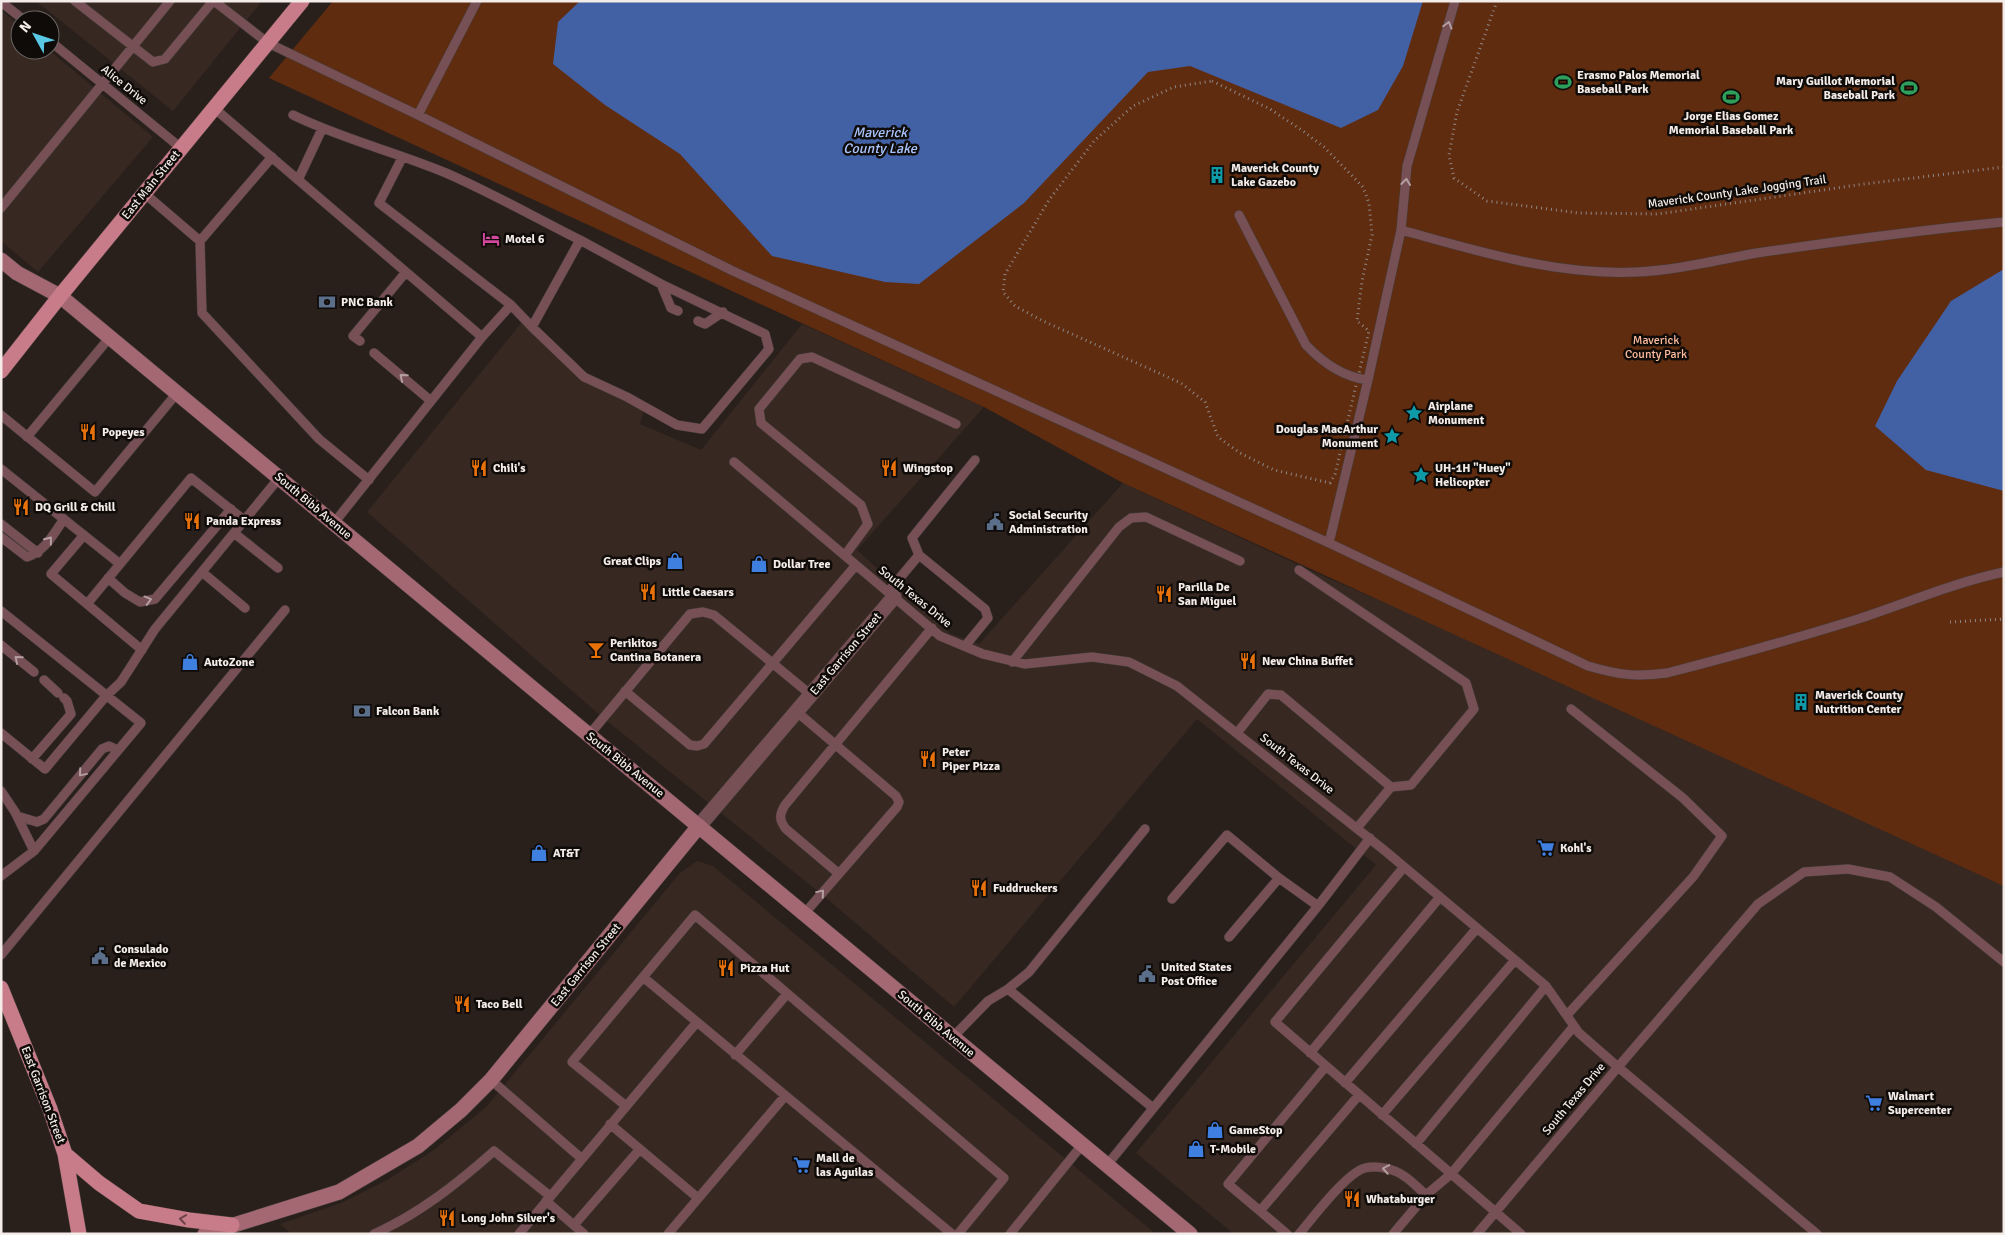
<svg xmlns="http://www.w3.org/2000/svg" width="2005" height="1235" font-family="Signika,sans-serif">
  <style>
    .built { fill: #372821 }
    .green { fill: #602c0f }
    .water { fill: #4260a4 }
    .lines { fill: none; stroke-linecap: round; stroke-linejoin: round }
    .lane-casing { stroke: #453d39; stroke-width: 10 }
    .street-casing { stroke: #453d39; stroke-width: 16 }
    .secondary-casing { stroke: #453d39; stroke-width: 16 }
    .primary-casing { stroke: #453d39; stroke-width: 16 }
    .path { stroke: #8e8683; stroke-width: 3; stroke-dasharray: 1 4; stroke-linecap: butt }
    .lane { stroke: #765055; stroke-width: 9 }
    .street { stroke: #765055; stroke-width: 15 }
    .secondary { stroke: #a46872; stroke-width: 15 }
    .primary { stroke: #c87b88; stroke-width: 15 }
    .oneway { stroke: #b49e9f }
    .oneway2 { stroke: #6c4348 }
    .labels { text-anchor: middle; dominant-baseline: central; stroke-width: 5; stroke-linejoin: round; paint-order: stroke }
    .poi-label { font-size: 12px; font-weight: bold; fill: #f3ece9; stroke: #0f0b09; text-anchor: start }
    .street-label { font-size: 12px; fill: #f3ece9; stroke: #0f0b09 }
    .park-label { font-size: 12px; fill: #fdbc9d; stroke: #0f0b09 }
    .water-label { font-size: 14px; font-style: italic; fill: #a9c4fd; stroke: #0f0b09 }
  </style>
  <rect width="100%" height="100%" fill="#29201c"/>
  <path class="built" d="M36,1H262L173,111Z
    M1,10L20,26V50H49L153,137L38,272L1,241Z
    M522,322L594,383L644,410L640,424L701,450L802,324L984,407L857,550L949,633L979,644L1123,483L1314,572L1516,660L2004,880V1234H1234L1136,1153L1376,865L1197,719L954,1007L831,902L602,717L367,512Z
    M697,861L713,866L1156,1234H292L280,1224L341,1203L387,1180L434,1150L487,1106L680,873Z"/>
  <path class="green" d="M333,1H2004V886L1123,483L984,407L269,78Z"/>
  <path class="water" d="M580,1H1423L1403,66L1378,110L1341,128L1190,66L1148,72L1024,203L919,284L885,282L772,256L680,154L605,105L553,64L558,22Z
    M2004,269V491L1926,470L1875,426L1897,381L1951,301Z"/>
  <g class="lines">
    <g class="lane-casing">
      <path id="lane" d="M75,1L153,62L165,59L213,1
        M214,1L268,43L418,115L733,271L1329,543L1588,666C1619,675 1635,677 1667,673C1730,657 1793,639 1855,620C1905,604 1952,583 2004,572
        M1,2L24,20
        M50,41L181,148
        M214,108L482,337L334,523
        M293,115C342,139 396,152 446,173C492,193 536,218 580,240L532,327L511,305L379,203L402,158
        M418,115L477,1
        M272,157L200,241L202,313L319,439L369,480
        M298,180L322,129
        M144,193L200,241
        M1,208L170,1
        M1239,215L1306,345C1323,363 1343,377 1368,380
        M1401,230C1478,251 1557,276 1637,272C1678,270 1717,260 1757,253C1839,241 1921,230 2004,222
        M661,284L671,308L678,311
        M698,321L705,324L723,312
        M532,327L584,377L627,397L677,425L702,429L769,349L765,334L661,284L580,240
        M482,337L511,305
        M360,341L353,336L406,272
        M374,353L431,401
        M1,415L95,492L177,393
        M27,437L110,337
        M734,462L940,636L983,654L1025,664L1092,657L1129,662L1177,686L1384,850L1546,986L1579,1033L1618,1067L1477,1234
        M1,469L120,564
        M1,524L38,553
        M234,533L278,568
        M84,535L51,574L87,604
        M1,537L27,557C45,551 53,535 64,519
        M1329,543L1368,380L1401,230L1407,166L1455,1
        M845,555L868,524L861,505L761,423L759,409L800,359L812,357L956,424
        M919,555L985,609L988,618L965,646
        M1299,570L1466,683L1474,709L1411,785L1391,787L1357,828
        M202,572L245,608
        M108,578L125,593L140,602L155,599L231,509
        M888,592L919,555L912,538L975,460
        M1,611L141,723L34,851L1,876
        M1,645L34,672
        M142,650L87,604L191,478L244,520
        M1012,662L1119,527L1131,518L1146,517L1240,561
        M44,680L58,693
        M625,691L690,745L697,746L704,744L856,565
        M797,712L896,796L899,802L897,807L804,914
        M1,733L45,769L106,696L121,682L155,629L279,478
        M1237,733L1268,694L1281,695L1391,787
        M589,735L690,614L703,612L714,615L811,695
        M32,759L71,714L67,701L64,698
        M1,791L15,812L34,851
        M17,816L37,822L44,819L102,749L109,746L118,750
        M1404,867L1275,1022L1521,1234
        M838,873L786,829C779,820 779,815 785,805L932,628
        M1172,899L1227,835L1279,878
        M1229,937L1279,878L1318,906
        M1,955L285,610
        M643,977L697,1022
        M1008,989L1153,1108
        M1567,1015L1693,877L1722,836L1683,798L1571,709
        M953,1037L988,1001L1008,989L1029,972L1145,829
        M1310,1053L1440,897
        M735,1055L787,994
        M1326,1066L1228,1184L1260,1211L1359,1095
        M491,1080L581,1158
        M1345,1083L1477,928
        M626,1106L572,1062L695,915L1004,1178L958,1234
        M1382,1115L1515,960
        M610,1124L698,1198
        M1416,1144L1546,986
        M1107,1165L1318,906L1370,838
        M546,1201L584,1234
        M1260,1211L1287,1234
        M574,1225L640,1149
        M374,1234C419,1214 458,1183 494,1151L550,1196
        M519,1234L697,1022L952,1234
        M668,1234L785,1096
        M1010,1234L1082,1145
        M1299,1234C1312,1219 1346,1173 1365,1168C1372,1166 1384,1167 1392,1170C1405,1174 1416,1186 1426,1195
        M1393,1234L1426,1195L1451,1174L1574,1026
        M1817,1234L1618,1067L1758,904L1804,872L1848,869L1890,877L1936,907L2004,962"/>
    </g>
    <g class="street-casing">
      <path id="street" d="M699,826L894,597"/>
    </g>
    <g class="secondary-casing">
      <path id="secondary" d="M1,260L17,273L60,296L1190,1234
        M205,1234L339,1192L418,1146L461,1110L491,1080L699,826"/>
    </g>
    <g class="primary-casing">
      <path id="primary" d="M1,371L60,296L302,1
        M1,988L50,1109L65,1154L79,1234
        M65,1154L99,1183L139,1211L189,1220L232,1225"/>
    </g>
    <path class="path" d="M1497,1L1457,112L1449,155L1454,178L1487,201L1579,213L1658,214L1864,184L2004,167
      M1212,81L1270,109L1303,131L1324,147L1363,187L1369,203L1372,235L1362,281L1357,321L1369,331L1335,474L1330,483L1274,470L1240,453L1218,437L1205,402L1181,383L1043,321L1015,306L1003,292L1005,274L1049,200L1094,141L1133,106L1174,87Z
      M1950,622L2004,619"/>
    <use href="#lane" class="lane"/>
    <use href="#street" class="street"/>
    <use href="#secondary" class="secondary"/>
    <use href="#primary" class="primary"/>
  </g>
  <defs><path id="oneway-chevron" d="M-2-3.5L2.5 0L-2 3.5" fill="none" stroke-width="1.6" stroke-linecap="round" stroke-linejoin="round" transform="scale(1.25)"/></defs>
  <g class="oneway">
    <use href="#oneway-chevron" transform="translate(1448 25) rotate(-74)"/>
    <use href="#oneway-chevron" transform="translate(1406 182) rotate(-84)"/>
    <use href="#oneway-chevron" transform="translate(403 377) rotate(-140)"/>
    <use href="#oneway-chevron" transform="translate(49 540) rotate(-51)"/>
    <use href="#oneway-chevron" transform="translate(148 600) rotate(-15)"/>
    <use href="#oneway-chevron" transform="translate(18 659) rotate(-140)"/>
    <use href="#oneway-chevron" transform="translate(82 773) rotate(130)"/>
    <use href="#oneway-chevron" transform="translate(821 893) rotate(-50)"/>
    <use href="#oneway-chevron" transform="translate(1386 1169) rotate(-170)"/>
  </g>
  <use class="oneway2" href="#oneway-chevron" transform="translate(183 1219) rotate(-171)"/>
  <defs>
    <g id="stadium-bare" transform="scale(1.35)"><path d="M0-5a6.5 5 0 1 0 0 10a6.5 5 0 1 0 0-10ZM-3.5-1.8h7v3.6h-7Z" fill="#2e9e5b" stroke="#0f0b09" stroke-width="2.5" paint-order="stroke"/></g>
    <g id="building-bare" transform="scale(1.35)"><path d="M-4-6H4V6H1V3H-1V6H-4ZM-2.5-4.3h1.7v1.8h-1.7ZM.8-4.3h1.7v1.8H.8ZM-2.5-1h1.7V.8h-1.7ZM.8-1h1.7V.8H.8Z" fill="#0f9aa8" stroke="#0f0b09" stroke-width="2.5" paint-order="stroke"/></g>
    <g id="hotel-bare" transform="scale(1.35)"><path d="M-6-4.5h1.5V1H6V5H4.5V3h-9V5H-6ZM-4 0a1.8 1.8 0 1 1 3.6 0ZM.5 0V-2.5h3Q6-2.5 6 0Z" fill="#d1479c" stroke="#0f0b09" stroke-width="2.5" paint-order="stroke"/></g>
    <g id="bank-bare" transform="scale(1.35)"><path d="M-6-4H6V4H-6ZM0-2.3a2.3 2.3 0 1 0 0 4.6a2.3 2.3 0 1 0 0-4.6Z" fill="#5c6f8a" stroke="#0f0b09" stroke-width="2.5" paint-order="stroke"/></g>
    <g id="sight-bare" transform="scale(1.35)"><path d="M0-6L1.8-2.2L6-1.7L2.9 1.2L3.7 5.4L0 3.3L-3.7 5.4L-2.9 1.2L-6-1.7L-1.8-2.2Z" fill="#0f9aa8" stroke="#0f0b09" stroke-width="2.5" paint-order="stroke"/></g>
    <g id="restaurant-bare" transform="scale(1.35)"><path d="M-5-6h1v4h1v-4h1v4h1v-4h1v5L-1.5 .5V6h-2V.5L-5-1ZM5-6V6H3V1.5H1.5Q1.5-4 5-6Z" fill="#e8710a" stroke="#0f0b09" stroke-width="2.5" paint-order="stroke"/></g>
    <g id="civic-bare" transform="scale(1.35)"><path d="M-.6-6.5H3V-4.5H.6V-3L4-1V1h2V6H-6V1h2V-1L-.6-3ZM-1.2 2.5V6h2.4V2.5Z" fill="#5c6f8a" stroke="#0f0b09" stroke-width="2.5" paint-order="stroke"/></g>
    <g id="shop-bare" transform="scale(1.35)"><path d="M-5-2.5h2.3a2.7 3.5 0 0 1 5.4 0H5L5.5 6h-11ZM-1.5-2.5h3a1.5 2.3 0 0 0-3 0Z" fill="#3f7fe0" stroke="#0f0b09" stroke-width="2.5" paint-order="stroke"/></g>
    <g id="bar-bare" transform="scale(1.35)"><path d="M-6-5H6L.8 .8V4.5H3.5V6h-7V4.5H-.8V.8Z" fill="#e8710a" stroke="#0f0b09" stroke-width="2.5" paint-order="stroke"/></g>
    <g id="supermarket-bare" transform="scale(1.35)"><path d="M-6-5.5h2.5l.6 2H6L4.5 2H-2.5L-4.4-4H-6ZM-1.5 3.2a1.3 1.3 0 1 0 .1 0ZM3 3.2a1.3 1.3 0 1 0 .1 0Z" fill="#3f7fe0" stroke="#0f0b09" stroke-width="2.5" paint-order="stroke"/></g>
  </defs>
  <g fill-rule="evenodd">
    <use href="#stadium-bare" x="1563" y="82"/>
    <use href="#stadium-bare" x="1909" y="88"/>
    <use href="#stadium-bare" x="1731" y="97"/>
    <use href="#building-bare" x="1217" y="175"/>
    <use href="#hotel-bare" x="491" y="239"/>
    <use href="#bank-bare" x="327" y="302"/>
    <use href="#sight-bare" x="1414" y="413"/>
    <use href="#restaurant-bare" x="88" y="432"/>
    <use href="#sight-bare" x="1392" y="436"/>
    <use href="#restaurant-bare" x="479" y="468"/>
    <use href="#restaurant-bare" x="889" y="468"/>
    <use href="#sight-bare" x="1421" y="475"/>
    <use href="#restaurant-bare" x="21" y="507"/>
    <use href="#restaurant-bare" x="192" y="521"/>
    <use href="#civic-bare" x="995" y="522"/>
    <use href="#shop-bare" x="675" y="561"/>
    <use href="#shop-bare" x="759" y="564"/>
    <use href="#restaurant-bare" x="648" y="592"/>
    <use href="#restaurant-bare" x="1164" y="594"/>
    <use href="#bar-bare" x="596" y="650"/>
    <use href="#restaurant-bare" x="1248" y="661"/>
    <use href="#shop-bare" x="190" y="662"/>
    <use href="#building-bare" x="1801" y="702"/>
    <use href="#bank-bare" x="362" y="711"/>
    <use href="#restaurant-bare" x="928" y="759"/>
    <use href="#supermarket-bare" x="1546" y="848"/>
    <use href="#shop-bare" x="539" y="853"/>
    <use href="#restaurant-bare" x="979" y="888"/>
    <use href="#civic-bare" x="100" y="956"/>
    <use href="#restaurant-bare" x="726" y="968"/>
    <use href="#civic-bare" x="1147" y="974"/>
    <use href="#restaurant-bare" x="462" y="1004"/>
    <use href="#supermarket-bare" x="1874" y="1103"/>
    <use href="#shop-bare" x="1215" y="1130"/>
    <use href="#shop-bare" x="1196" y="1149"/>
    <use href="#supermarket-bare" x="802" y="1165"/>
    <use href="#restaurant-bare" x="1352" y="1199"/>
    <use href="#restaurant-bare" x="447" y="1218"/>
  </g>
  <g class="labels">
    <g class="poi-label">
      <text x="1577" y="75">Erasmo Palos Memorial<tspan x="1577" dy="14">Baseball Park</tspan></text>
      <text x="1895" y="81" text-anchor="end">Mary Guillot Memorial<tspan x="1895" dy="14">Baseball Park</tspan></text>
      <text x="1731" y="116" text-anchor="middle">Jorge Elias Gomez<tspan x="1731" dy="14">Memorial Baseball Park</tspan></text>
      <text x="1231" y="168">Maverick County<tspan x="1231" dy="14">Lake Gazebo</tspan></text>
      <text x="505" y="239">Motel 6</text>
      <text x="341" y="302">PNC Bank</text>
      <text x="1428" y="406">Airplane<tspan x="1428" dy="14">Monument</tspan></text>
      <text x="1378" y="429" text-anchor="end">Douglas MacArthur<tspan x="1378" dy="14">Monument</tspan></text>
      <text x="102" y="432">Popeyes</text>
      <text x="493" y="468">Chili's</text>
      <text x="903" y="468">Wingstop</text>
      <text x="1435" y="468">UH-1H "Huey"<tspan x="1435" dy="14">Helicopter</tspan></text>
      <text x="35" y="507">DQ Grill &amp; Chill</text>
      <text x="1009" y="515">Social Security<tspan x="1009" dy="14">Administration</tspan></text>
      <text x="206" y="521">Panda Express</text>
      <text x="661" y="561" text-anchor="end">Great Clips</text>
      <text x="773" y="564">Dollar Tree</text>
      <text x="1178" y="587">Parilla De<tspan x="1178" dy="14">San Miguel</tspan></text>
      <text x="662" y="592">Little Caesars</text>
      <text x="610" y="643">Perikitos<tspan x="610" dy="14">Cantina Botanera</tspan></text>
      <text x="1262" y="661">New China Buffet</text>
      <text x="204" y="662">AutoZone</text>
      <text x="1815" y="695">Maverick County<tspan x="1815" dy="14">Nutrition Center</tspan></text>
      <text x="376" y="711">Falcon Bank</text>
      <text x="942" y="752">Peter<tspan x="942" dy="14">Piper Pizza</tspan></text>
      <text x="1560" y="848">Kohl's</text>
      <text x="553" y="853">AT&amp;T</text>
      <text x="993" y="888">Fuddruckers</text>
      <text x="114" y="949">Consulado<tspan x="114" dy="14">de Mexico</tspan></text>
      <text x="1161" y="967">United States<tspan x="1161" dy="14">Post Office</tspan></text>
      <text x="740" y="968">Pizza Hut</text>
      <text x="476" y="1004">Taco Bell</text>
      <text x="1888" y="1096">Walmart<tspan x="1888" dy="14">Supercenter</tspan></text>
      <text x="1229" y="1130">GameStop</text>
      <text x="1210" y="1149">T-Mobile</text>
      <text x="816" y="1158">Mall de<tspan x="816" dy="14">las Aguilas</tspan></text>
      <text x="1366" y="1199">Whataburger</text>
      <text x="461" y="1218">Long John Silver's</text>
    </g>
    <g class="street-label">
      <text transform="translate(124 85) rotate(39)">Alice Drive</text>
      <text transform="translate(151 185) rotate(-51)">East Main Street</text>
      <text transform="translate(1737 192) rotate(-8)">Maverick County Lake Jogging Trail</text>
      <text transform="translate(313 506) rotate(40)">South Bibb Avenue</text>
      <text transform="translate(915 597) rotate(39)">South Texas Drive</text>
      <text transform="translate(846 654) rotate(-50)">East Garrison Street</text>
      <text transform="translate(1297 764) rotate(38)">South Texas Drive</text>
      <text transform="translate(625 765) rotate(39)">South Bibb Avenue</text>
      <text transform="translate(586 965) rotate(-51)">East Garrison Street</text>
      <text transform="translate(936 1024) rotate(40)">South Bibb Avenue</text>
      <text transform="translate(43 1095) rotate(69)">East Garrison Street</text>
      <text transform="translate(1574 1099) rotate(-50)">South Texas Drive</text>
    </g>
    <g class="park-label">
      <text x="1656" y="340">Maverick<tspan x="1656" dy="14">County Park</tspan></text>
    </g>
    <g class="water-label">
      <text x="880" y="132">Maverick<tspan x="880" dy="16">County Lake</tspan></text>
    </g>
  </g>
  <rect width="2005" height="1235" fill="none" stroke="#f3ece9" stroke-width="5"/>
  <g transform="translate(35 35) rotate(310)"><circle r="24" fill="#0f0b09" stroke="#6a6563"/>
  <path d="M0-4L9 19L0 12L-9 19Z" fill="#59c8e4"/>
  <text y="-8" font-size="14" font-weight="bold" text-anchor="middle" fill="#f3ece9">N</text>
  </g>
</svg>
